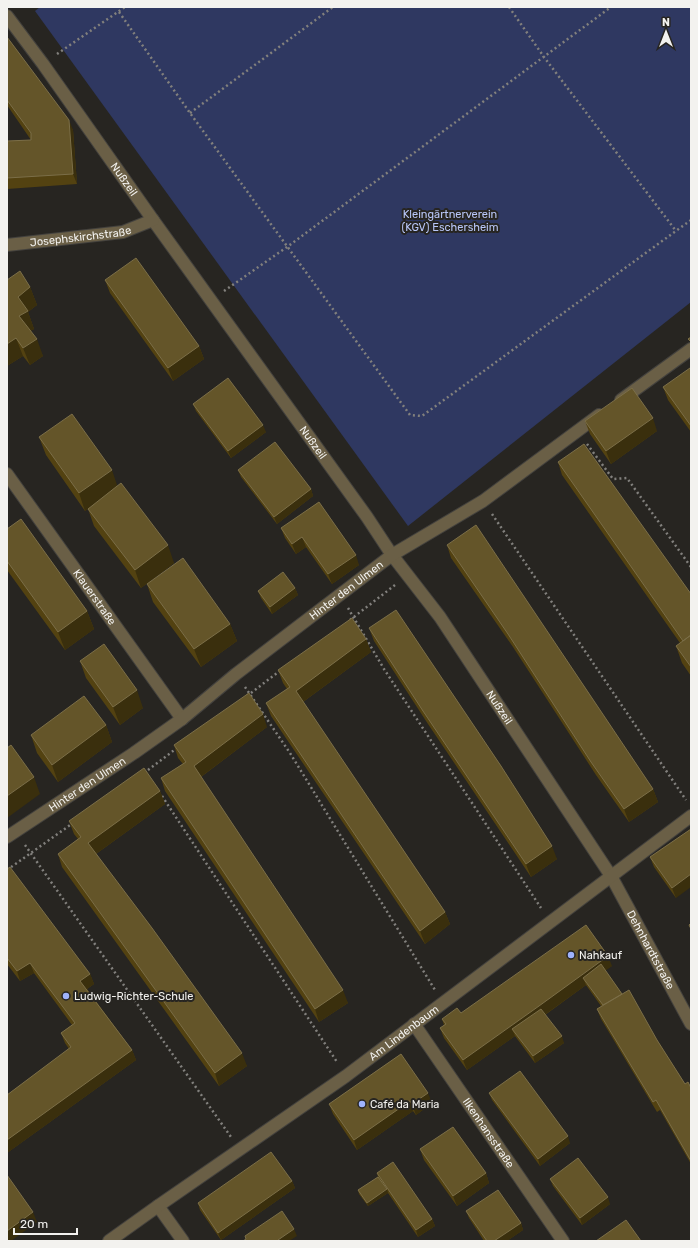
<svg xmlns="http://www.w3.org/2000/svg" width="698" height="1248" font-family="Rubik,sans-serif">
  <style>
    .green { fill: #2f3861 }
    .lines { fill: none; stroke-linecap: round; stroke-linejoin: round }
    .street-casing { stroke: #44423e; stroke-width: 14 }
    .path { stroke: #82807d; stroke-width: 2.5; stroke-dasharray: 2 3; stroke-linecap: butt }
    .street { stroke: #6a5f46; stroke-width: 12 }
    .wall { fill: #534211 }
    .shaded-wall { fill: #3a2f0d }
    .building { fill: #645529; stroke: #7b6e48 }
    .poi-dot { fill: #9fb3fd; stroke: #272521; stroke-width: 1.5 }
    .labels { text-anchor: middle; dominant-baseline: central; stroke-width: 4; stroke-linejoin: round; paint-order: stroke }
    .street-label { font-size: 11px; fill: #f3f2ef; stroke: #272521 }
    .park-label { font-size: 11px; fill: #b9c7f9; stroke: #272521 }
    .poi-label { font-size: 11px; fill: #f3f2ef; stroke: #272521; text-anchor: start }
  </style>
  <rect width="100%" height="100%" fill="#272521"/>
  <path class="green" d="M40,7H691V302L408,526L35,11Z"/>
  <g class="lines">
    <g class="street-casing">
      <g id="street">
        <path id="s1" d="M7,16L43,64L153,220L367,517L392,555L440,617L611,876L691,1024"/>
        <path id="s2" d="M7,245L123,232L153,220"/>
        <path d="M621,400L691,349"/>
        <path id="s3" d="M7,474L182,719"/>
        <path id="s4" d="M7,837L134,753L182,719L236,674L392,555L483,501L599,415"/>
        <path id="s5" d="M414,1024L563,1241"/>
        <path d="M158,1206L183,1241"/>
        <path id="s6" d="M109,1241L158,1206L346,1076L691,816"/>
      </g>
    </g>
    <path class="path" d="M509,7L544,57L676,231
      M119,12L190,113L410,415L422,416L691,220
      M57,54L125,7
      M190,113L333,7
      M224,291L287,247L611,7
      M587,444L613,479L627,478L691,567
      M492,514L686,800
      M348,608L384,669L541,908
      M350,620L395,585
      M245,687L290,753L435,990
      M247,696L281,670
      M144,773L177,748
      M162,796L337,1062
      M25,845L231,1137
      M7,870L73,823"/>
    <use href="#street" class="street"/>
  </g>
  <path class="wall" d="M7,37L73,130L77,184L7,189V141L31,140L7,105Z
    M7,280L30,287L37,305L28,312L34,329L30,331L43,356L30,365L23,356L7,366Z
    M105,280L199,346L204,359L173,381L110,293Z
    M691,369V432L668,400L663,387Z
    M193,404L266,432L231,458L196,411Z
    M585,421L657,431L611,464L590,434Z
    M39,437L117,486L174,563L141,588L94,526L88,509L85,511L46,455Z
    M558,462L691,594V676L682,663L676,646L680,643L562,475Z
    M238,470L311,489L313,496L277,524L241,477Z
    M319,502L359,565L332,584L306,547L296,554L285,538L281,528Z
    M7,529L87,611L94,629L65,650L7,570Z
    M447,545L653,789L658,802L629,822L596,775L513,647L451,558Z
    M147,584L230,624L237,641L201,667L153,602Z
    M295,588L298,595L272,614L261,598L258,591Z
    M369,628L557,859L531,877L428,724L374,641Z
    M366,639L371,652L303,702L445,912L450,924L425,944L271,716L266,703L287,689L283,683L278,670Z
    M80,661L143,708L120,725L86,678Z
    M106,725L112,742L58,782L37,753L31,735Z
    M267,727L201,777L348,1003L319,1022L165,791L161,778L183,764L178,758L174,745Z
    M160,791L165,804L96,854L247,1066L219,1086L62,867L58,854L78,839L74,834L69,821Z
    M691,829L676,898L654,867L650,857Z
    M7,869L90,974L94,984L87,989L132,1050L136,1060L7,1153V1095L69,1049L65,1043L61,1033L72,1025L34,973L20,981L7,964Z
    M612,966L605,970L622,994L657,1040L685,1084L691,1088V1164L660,1110L657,1112L601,1019L597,1009L601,1006L586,985L545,1015L564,1043L535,1063L515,1036L467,1070L444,1038L440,1028L444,1025L442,1019L461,1013Z
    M401,1054L432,1103L416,1115L413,1111L357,1150L333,1114L329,1104Z
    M489,1093L570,1143L540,1166L492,1100Z
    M420,1149L486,1173L489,1183L457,1206L424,1160Z
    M377,1173L432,1219L435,1226L418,1237L388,1193L368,1206L359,1194L358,1190L378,1177Z
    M550,1179L610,1204L582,1225L553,1186Z
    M292,1181L295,1188L221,1240L200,1210L198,1203Z
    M466,1211L521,1223L523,1230L507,1241H484L469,1218Z"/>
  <path class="shaded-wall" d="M69,120L73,130L77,184L73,174Z
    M30,287L37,305L28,312L34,329L26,334L19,316L18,297Z
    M16,338L23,356L7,366V344Z
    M37,339L43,356L30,365L23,348Z
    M199,346L204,359L173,381L168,368Z
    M653,418L657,431L611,464L606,451Z
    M263,425L266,432L231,458L228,451Z
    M112,470L118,488L85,511L79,493Z
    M311,489L313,496L277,524L274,517Z
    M302,537L306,547L296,554L292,544Z
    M168,545L174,563L141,588L135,570Z
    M356,555L359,565L332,584L328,574Z
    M295,588L298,595L272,614L270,607Z
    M87,611L94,629L65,650L58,632Z
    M230,624L237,641L201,667L194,649Z
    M366,639L371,652L300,704L296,691Z
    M137,690L143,708L120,725L113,707Z
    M263,714L267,727L198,779L194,766Z
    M106,725L112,742L58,782L52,765Z
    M34,777L40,794L7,818V796Z
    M653,789L658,802L629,822L624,809Z
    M160,791L165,804L93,856L88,843Z
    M552,846L557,859L531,877L526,864Z
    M691,874V887L676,898L672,888Z
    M445,912L450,924L425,944L420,931Z
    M608,956L612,966L587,984L583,978L586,985L543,1016L512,1029L515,1036L467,1070L463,1060Z
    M30,963L34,973L20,981L17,971Z
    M90,974L94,984L84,991L80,981Z
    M343,990L348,1003L319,1022L315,1009Z
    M562,1036L564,1043L535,1063L533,1056Z
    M132,1050L136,1060L7,1153V1140Z
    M242,1053L247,1066L219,1086L215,1073Z
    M428,1093L432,1103L416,1115L412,1104Z
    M410,1101L413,1111L357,1150L354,1140Z
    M568,1136L570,1143L540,1166L538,1159Z
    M486,1173L489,1183L457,1206L453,1196Z
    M292,1181L295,1188L221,1240L218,1233Z
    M387,1189L388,1193L368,1206L367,1203Z
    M608,1197L610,1204L582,1225L580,1218Z
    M33,1212L37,1222L11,1241H7V1231Z
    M432,1219L435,1226L418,1237L416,1230Z
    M521,1223L523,1230L507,1241H494Z
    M294,1229L297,1236L289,1241H279L278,1240Z"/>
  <path class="building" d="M7,37L69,120L73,174L7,178V141L31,140V133L7,100Z
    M136,258L199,346L168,368L105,280Z
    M20,271L30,287L18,297L28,311L19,316L37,339L23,348L16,338L7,344V280Z
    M691,337V342L688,339Z
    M690,368L691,369V426L663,387Z
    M228,378L263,425L228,451L193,404Z
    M632,388L653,418L606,451L585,421Z
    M72,414L112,470L79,493L39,437Z
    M275,442L311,489L274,517L238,470Z
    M584,444L691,594V635L683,641L558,462Z
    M121,483L168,545L135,570L88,509Z
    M319,502L356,555L328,574L302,537L292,544L281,528Z
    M21,519L87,611L58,632L7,561V529Z
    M476,525L653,789L624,809L591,762L508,634L447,545Z
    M183,558L230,624L194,649L147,584Z
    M283,572L295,588L270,607L258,591Z
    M396,610L501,766L552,846L526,864L423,711L369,628Z
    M352,618L366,639L296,691L445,912L420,931L266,703L290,687L278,670Z
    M691,635V667L676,646Z
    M104,644L137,690L113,707L80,661Z
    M249,693L263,714L194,766L343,990L315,1009L161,778L186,762L174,745Z
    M84,696L106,725L52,765L31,735Z
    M11,745L34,777L7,796V748Z
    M144,768L160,791L88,843L152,928L242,1053L215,1073L58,854L81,837L69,821Z
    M691,829V874L672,888L650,857Z
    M10,867L90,974L80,981L132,1050L7,1140V1095L71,1047L61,1033L75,1023L30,963L17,971L7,958V869Z
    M691,923V929L689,925Z
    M586,925L608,956L539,1006L463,1060L440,1028L446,1024L442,1019L457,1008L461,1013Z
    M601,964L622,994L603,1005L583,978Z
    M629,990L657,1040L685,1084L688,1082L691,1088V1161L656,1100L653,1102L597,1009Z
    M541,1009L562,1036L533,1056L512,1029Z
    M401,1054L428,1093L412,1104L410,1101L354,1140L329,1104Z
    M520,1071L568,1136L538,1159L489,1093Z
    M453,1127L486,1173L453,1196L420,1149Z
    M271,1152L292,1181L218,1233L198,1203Z
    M578,1158L608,1197L580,1218L550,1179Z
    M393,1162L432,1219L416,1230L377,1173Z
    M7,1175L33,1212L7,1231Z
    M378,1177L387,1189L367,1203L358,1190Z
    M498,1190L521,1223L494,1241H487L466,1211Z
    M282,1211L294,1229L278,1240L279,1241H243L246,1239L245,1236Z
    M626,1220L641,1241H596Z"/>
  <g class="poi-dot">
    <circle cx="571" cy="955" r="4"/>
    <circle cx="66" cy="996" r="4"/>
    <circle cx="362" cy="1104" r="4"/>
  </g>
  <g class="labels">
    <g class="street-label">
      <text stroke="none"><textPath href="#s1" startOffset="201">Nußzeil</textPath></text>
      <text stroke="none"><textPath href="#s2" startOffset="74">Josephskirchstraße</textPath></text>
      <text stroke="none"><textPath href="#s1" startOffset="525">Nußzeil</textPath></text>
      <text stroke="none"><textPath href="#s4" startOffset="420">Hinter den Ulmen</textPath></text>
      <text stroke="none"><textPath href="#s3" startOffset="151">Klauerstraße</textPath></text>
      <text stroke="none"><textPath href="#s1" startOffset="849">Nußzeil</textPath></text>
      <text stroke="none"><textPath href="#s4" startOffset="96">Hinter den Ulmen</textPath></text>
      <text stroke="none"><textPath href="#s1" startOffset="1135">Dehnhardtstraße</textPath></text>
      <text stroke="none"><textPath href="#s6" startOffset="361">Am Lindenbaum</textPath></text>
      <text stroke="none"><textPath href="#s5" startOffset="132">Ilkenhansstraße</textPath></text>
    </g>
    <g class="park-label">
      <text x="450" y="214">Kleingärtnerverein<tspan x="450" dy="13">(KGV) Eschersheim</tspan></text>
    </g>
    <g class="poi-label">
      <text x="579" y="955">Nahkauf</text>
      <text x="74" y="996">Ludwig-Richter-Schule</text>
      <text x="370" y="1104">Café da Maria</text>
    </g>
  </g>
  <rect width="698" height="1248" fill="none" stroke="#f3f2ef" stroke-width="16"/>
  <g transform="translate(666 32)" stroke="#272521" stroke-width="3" paint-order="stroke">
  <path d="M0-3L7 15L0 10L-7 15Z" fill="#f3f2ef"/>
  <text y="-6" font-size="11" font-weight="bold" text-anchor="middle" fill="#f3f2ef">N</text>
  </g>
  <path d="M14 1228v6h63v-6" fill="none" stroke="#f3f2ef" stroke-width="2"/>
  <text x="20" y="1228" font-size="12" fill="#f3f2ef" stroke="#272521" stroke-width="3" paint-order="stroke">20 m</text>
</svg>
